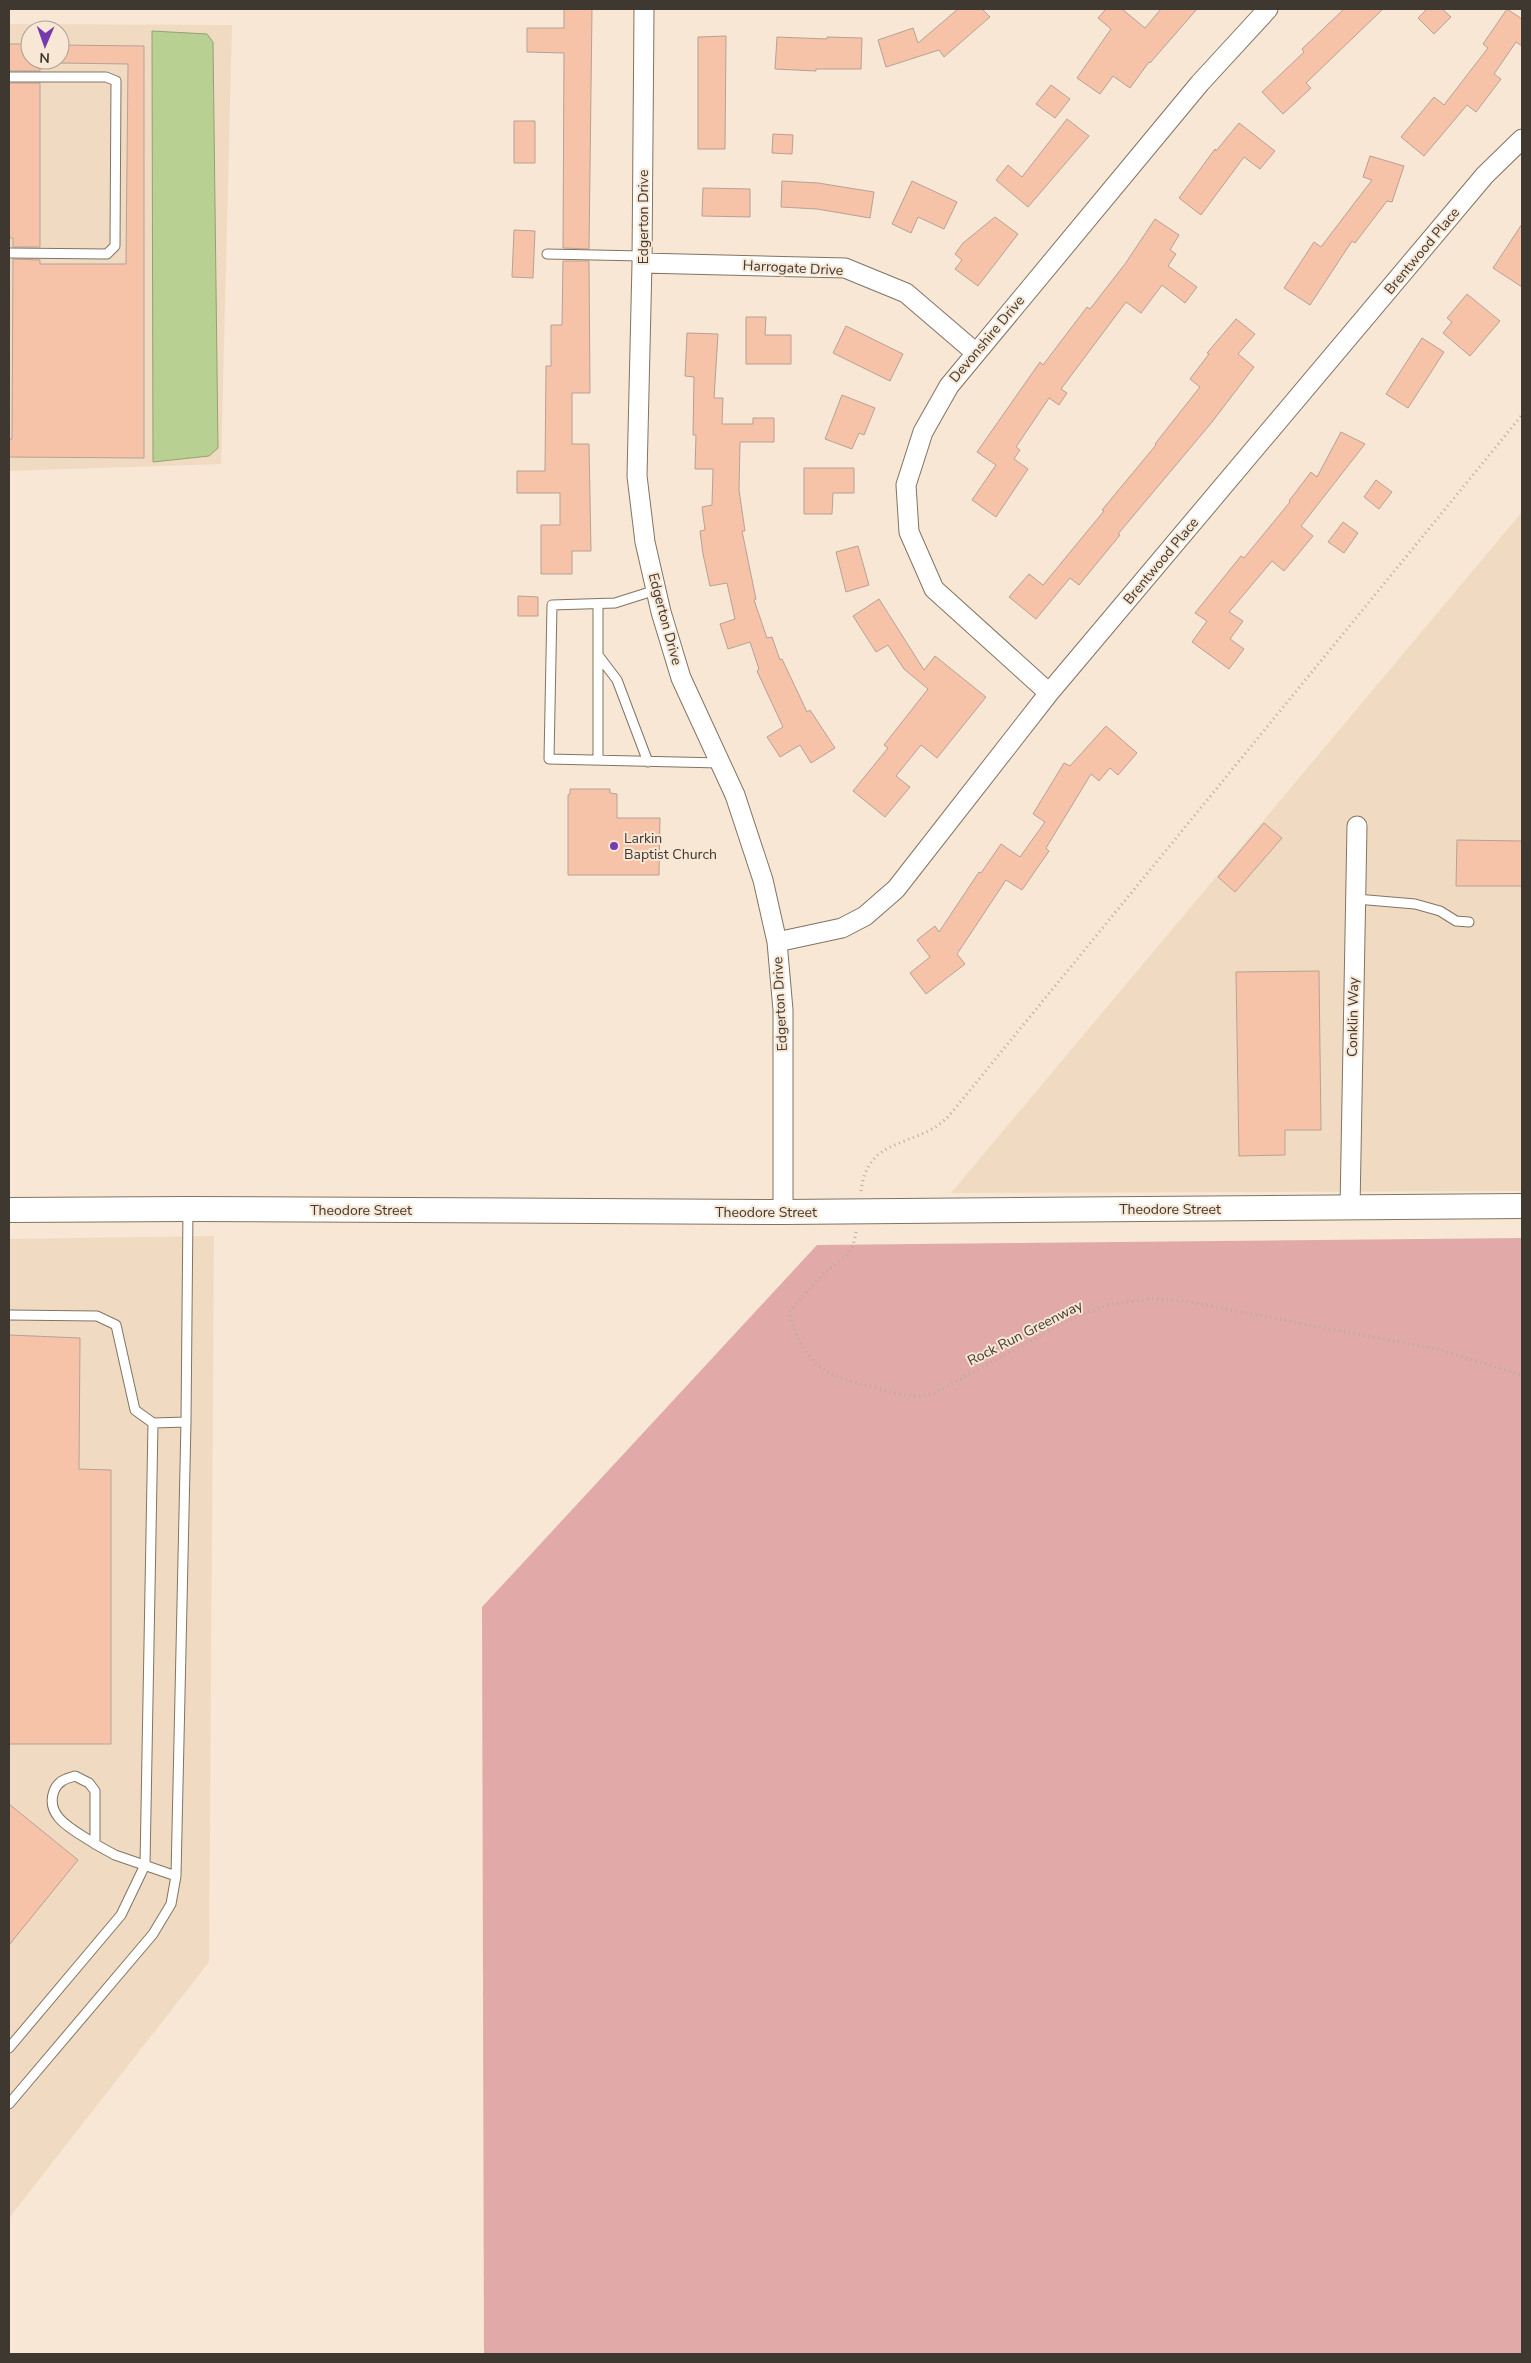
<svg xmlns="http://www.w3.org/2000/svg" width="1531" height="2363" font-family="'Nunito Sans',sans-serif">
  <style>
    .built { fill: #f0dbc2; fill-rule: evenodd }
    .green { fill: #e1a9a7 }
    .water { fill: #b8d092; stroke: #93a275 }
    .building { fill: #f6c3a9; stroke: #b7a196 }
    .lines { fill: none; stroke-linecap: round; stroke-linejoin: round }
    .service-casing { stroke: #827463; stroke-width: 11 }
    .minor-casing { stroke: #827463; stroke-width: 21 }
    .tertiary-casing { stroke: #827463; stroke-width: 26 }
    .path { stroke: #b8ac9c; stroke-width: 3; stroke-dasharray: 1 4; stroke-linecap: butt }
    .service { stroke: #fff; stroke-width: 9 }
    .minor { stroke: #fff; stroke-width: 19 }
    .tertiary { stroke: #fff; stroke-width: 24 }
    .poi-dot { fill: #763aaf; stroke: #f7e7d4; stroke-width: 2 }
    .labels { text-anchor: middle; dominant-baseline: central; stroke-width: 4; stroke-linejoin: round; paint-order: stroke }
    .street-label { font-size: 14px; fill: #3e3830; stroke: #f7e7d4 }
    .poi-label { font-size: 14px; fill: #3e3830; stroke: #f7e7d4; text-anchor: start }
  </style>
  <rect width="100%" height="100%" fill="#f7e7d4"/>
  <path class="built" d="M9,24L232,25L221,464L9,471ZM30,30H60V60H30Z
    M1522,512V1191L951,1193Z
    M214,1236L209,1962L9,2218V1239Z"/>
  <path class="green" d="M1522,1238V2354H484L482,1607L817,1245Z"/>
  <path class="water" d="M152,31L207,34L213,42L218,448L209,456L153,462Z"/>
  <path class="building" d="M564,9H592L589,249L563,248L564,53L527,52V28H564Z
    M958,9H982L990,17L944,57L939,50L886,67L878,40L913,28L918,43Z
    M1106,9H1122L1145,28L1161,9H1197L1150,63L1149,62L1130,88L1113,76L1100,94L1077,78L1111,29L1098,18Z
    M1344,9H1383L1306,83L1311,88L1283,114L1262,92L1304,52L1302,49Z
    M1427,9H1442L1451,17L1434,34L1418,18Z
    M1507,9L1522,19V46L1516,42L1494,74L1501,79L1476,112L1467,105L1424,156L1401,137L1434,97L1444,105L1488,48L1483,44Z
    M726,36L725,149H698V37Z
    M777,37L827,39V37L862,38L861,69H816V71L775,69Z
    M9,44H30V60H40V71H9Z
    M60,45L144,46V458L9,457V439H12L13,259L40,260V264H126L128,64L60,63Z
    M9,83H40V247H13V238H9Z
    M1051,85L1070,99L1055,118L1036,104Z
    M1067,119L1089,136L1028,207L996,180L1008,165L1022,177Z
    M514,121H535V163H514Z
    M1239,123L1275,151L1260,169L1244,157L1201,215L1179,198L1215,149L1216,151Z
    M773,134L793,135L792,154L772,153Z
    M1370,156L1404,166L1392,202L1387,201L1355,243L1352,241L1310,305L1284,288L1314,242L1321,247L1372,180L1363,177Z
    M782,181L818,183L874,192L870,218L817,209L781,207Z
    M912,181L957,202L944,229L918,217L911,233L892,224Z
    M703,188L750,189V217L702,216Z
    M995,217L1018,234L978,286L955,269L962,260L955,254L963,243Z
    M1155,219L1179,235L1170,250L1176,254L1168,266L1197,287L1185,303L1162,285L1141,313L1126,302L1061,389L1067,393L1059,405L1049,398L1016,447L1020,450L1014,459L1028,469L996,517L972,500L996,465L977,452L1040,362L1043,365L1087,307L1090,309L1125,264Z
    M1522,224V287L1493,268Z
    M514,230L535,231L533,278L512,277Z
    M563,261H589L590,393H572V444H589L591,551H572V574H541V525H560V493H517V471H545L546,366H551V325H562Z
    M1467,294L1500,321L1470,356L1443,333L1452,322L1447,318Z
    M746,317H766L765,335H791V364H746Z
    M1236,319L1255,334L1238,354L1254,367L1212,422L1118,534L1120,535L1079,585L1070,578L1036,619L1009,597L1029,574L1043,585L1104,511L1102,510L1156,445L1155,444L1200,387L1190,379L1209,354L1207,353Z
    M846,326L903,354L890,381L833,353Z
    M687,333L718,334L714,398H723L722,424H753V418H774V442H740L739,490L745,531H742L756,599L754,600L767,638L772,637L780,660L782,659L807,712L810,710L835,748L811,763L800,745L780,757L767,737L783,727L757,671L759,669L750,642L728,649L720,624L735,619L727,583L710,586L703,554L700,531L705,530L702,507L712,505L713,469H695L696,435H693L694,377L685,376Z
    M1422,338L1444,352L1408,408L1386,394Z
    M842,395L875,408L864,435L859,433L852,449L825,439Z
    M1341,432L1365,444L1301,526L1313,536L1284,571L1272,561L1229,612L1243,621L1230,639L1244,649L1229,669L1192,642L1207,621L1195,613L1241,556L1244,558L1290,502L1289,501L1311,472L1317,477Z
    M804,468H854V493H833L832,514H804Z
    M1376,480L1392,492L1379,509L1364,497Z
    M1343,522L1358,533L1344,553L1328,542Z
    M858,546L869,585L846,592L836,552Z
    M518,596L538,597V616H518Z
    M879,599L924,670L935,656L986,697L937,758L921,745L896,776L910,787L885,817L853,791L888,748L884,745L928,689L904,669L888,645L876,652L853,616Z
    M1106,726L1137,753L1118,775L1110,768L1099,781L1091,774L1046,848L1049,851L1022,890L1006,880L957,954L965,964L926,994L910,973L930,957L917,940L935,926L939,932L979,872L981,873L1001,844L1020,857L1045,822L1033,814L1064,763L1070,766Z
    M570,789H610V793L617,794V818H660L659,875H568V795L570,794Z
    M1264,823L1282,838L1235,892L1218,877Z
    M1457,840L1522,841V886H1456Z
    M1319,971L1321,1130H1285V1155L1239,1156L1236,972Z
    M9,1335L80,1338L79,1469L111,1470V1744H9Z
    M9,1804L78,1860L9,1945Z"/>
  <g class="lines">
    <g class="service-casing">
      <path id="service" d="M9,77H106L116,81L115,246L107,254L9,253
        M547,254L642,256
        M656,590L615,603L552,605L549,759L720,763
        M598,655L617,680L648,762
        M598,760V604
        M1356,899L1415,904L1440,911L1456,921L1469,922
        M9,1315L97,1316L116,1325L135,1410L153,1423L186,1422L188,1209
        M95,1844C76,1831 44,1818 54,1791C58,1781 65,1779 75,1776L89,1783L95,1791V1844L115,1855L176,1876
        M9,2048L121,1915L145,1865L153,1423
        M9,2104L153,1934L171,1904L176,1876L186,1422"/>
    </g>
    <g class="minor-casing">
      <path id="minor" d="M644,9L642,263L637,476L645,542L661,612L681,678L735,795L763,880L777,942L783,1010V1212
        M642,263L845,268L906,293L976,353
        M1049,693L934,589L909,532L906,485L923,432L949,386L1200,83L1268,9
        M777,942L842,928L865,916L896,889L1049,693L1485,175L1522,139
        M1350,1208L1357,826"/>
    </g>
    <g class="tertiary-casing">
      <path id="tertiary" d="M9,1210L188,1209L783,1212L1522,1206"/>
    </g>
    <path class="path" d="M861,1191C867,1144 899,1147 932,1129C938,1126 943,1121 948,1117L1522,415
      M856,1232L853,1246L848,1254L822,1275L789,1312C805,1369 827,1376 880,1389C898,1394 914,1398 933,1394L1069,1320L1107,1305L1150,1299L1179,1300L1441,1350L1522,1375"/>
    <use href="#service" class="service"/>
    <use href="#minor" class="minor"/>
    <use href="#tertiary" class="tertiary"/>
  </g>
  <circle class="poi-dot" cx="614" cy="846" r="5"/>
  <g class="labels">
    <g class="street-label">
      <text transform="translate(643 217) rotate(-90)">Edgerton Drive</text>
      <text transform="translate(1422 251) rotate(-50)">Brentwood Place</text>
      <text transform="translate(793 268) rotate(3)">Harrogate Drive</text>
      <text transform="translate(987 339) rotate(-50)">Devonshire Drive</text>
      <text transform="translate(1161 561) rotate(-50)">Brentwood Place</text>
      <text transform="translate(665 619) rotate(75)">Edgerton Drive</text>
      <text transform="translate(780 1004) rotate(-93)">Edgerton Drive</text>
      <text transform="translate(1353 1017) rotate(-89)">Conklin Way</text>
      <text x="1170" y="1209">Theodore Street</text>
      <text x="361" y="1210">Theodore Street</text>
      <text x="766" y="1212">Theodore Street</text>
      <text transform="translate(1025 1333) rotate(-27)">Rock Run Greenway</text>
    </g>
    <g class="poi-label">
      <text x="624" y="838">Larkin<tspan x="624" dy="16">Baptist Church</tspan></text>
    </g>
  </g>
  <rect width="1531" height="2363" fill="none" stroke="#3e3830" stroke-width="20"/>
  <g transform="translate(45 45) rotate(182)"><circle r="24" fill="#f7e7d4" stroke="#ada192"/>
  <path d="M0-4L9 19L0 12L-9 19Z" fill="#763aaf"/>
  <text y="-8" font-size="14" font-weight="bold" text-anchor="middle" fill="#3e3830">N</text>
  </g>
</svg>
